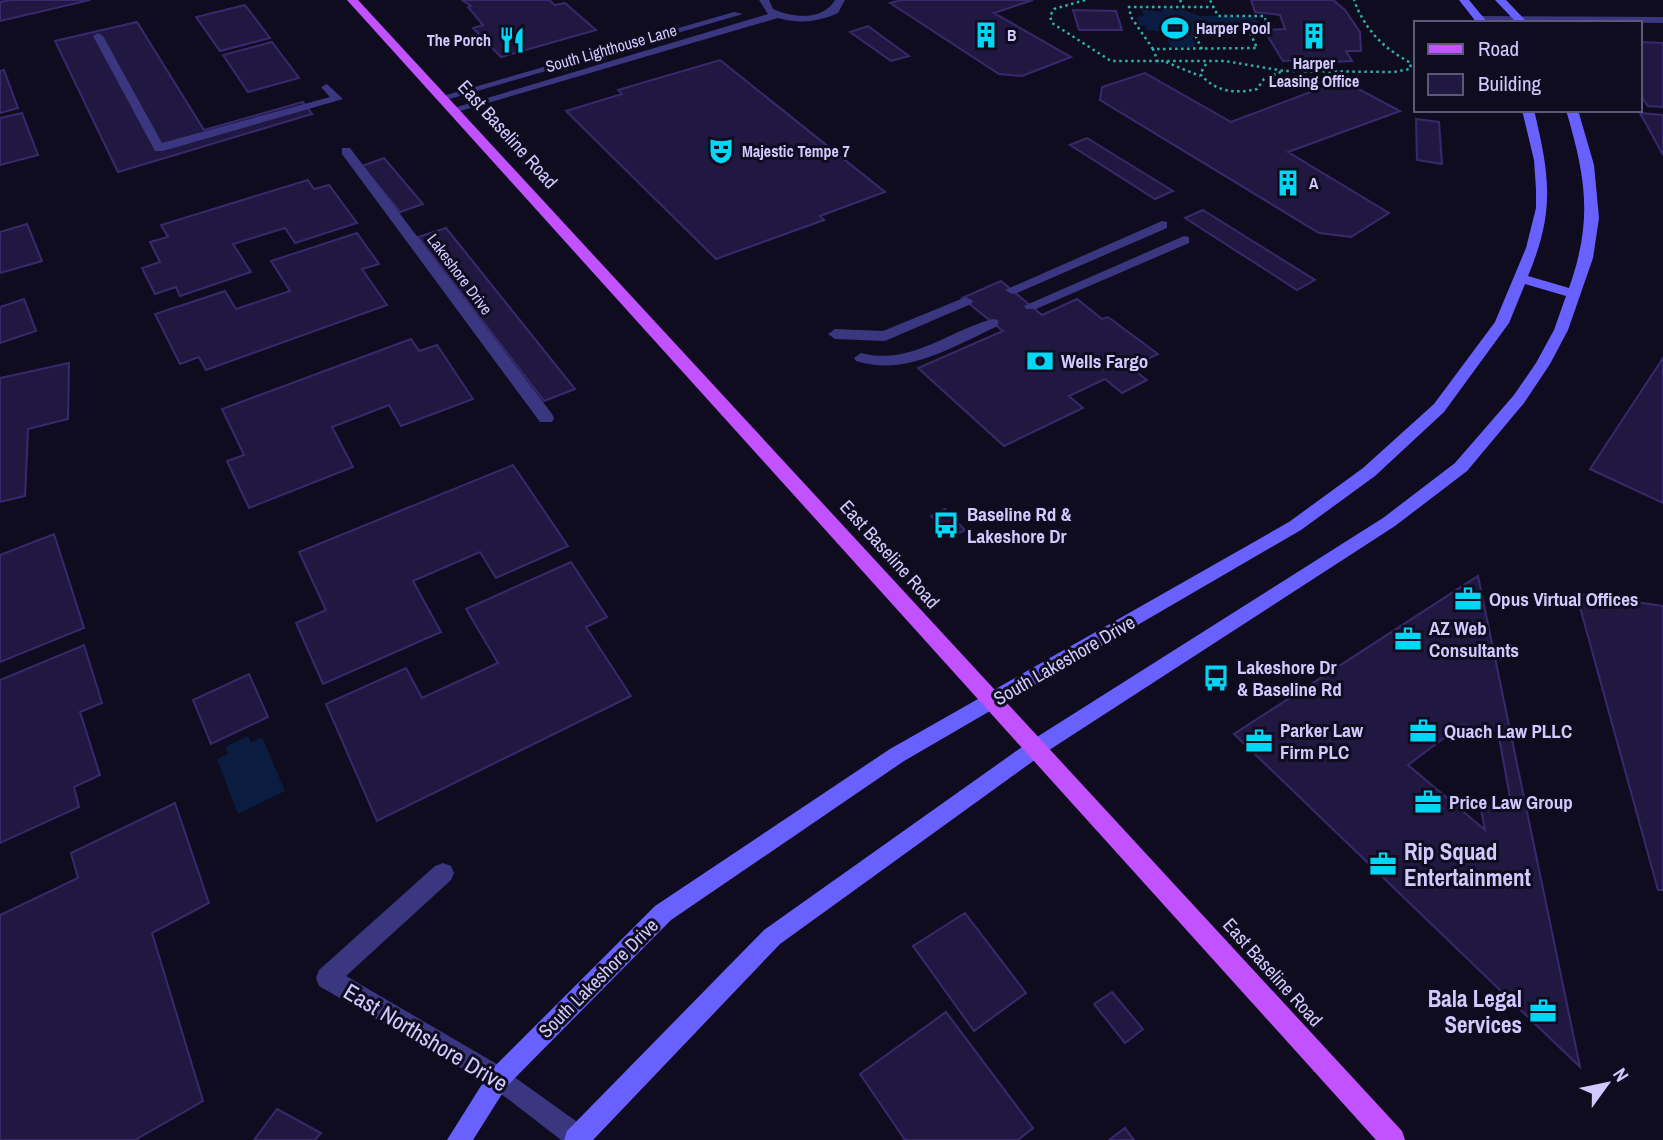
<svg xmlns="http://www.w3.org/2000/svg" width="1663" height="1140" font-family="'Archivo Narrow',sans-serif">
  <style>
    .water { fill: #0a1d40 }
    .building { fill: #211841; stroke: #38296d; stroke-width: 2; fill-rule: evenodd }
    .lines { fill: none; stroke-linecap: round; stroke-linejoin: round }
    .path { stroke: #2bb2ad; stroke-width: 2.5; stroke-dasharray: 2.5 3.5; stroke-linecap: butt }
    .lane { fill: #3a367f; fill-rule: evenodd }
    .street { fill: #3a367f; fill-rule: evenodd }
    .secondary { fill: #6961ff; fill-rule: evenodd }
    .primary { fill: #c251ff; fill-rule: evenodd }
    .labels { text-anchor: middle; dominant-baseline: central; stroke-width: 6; stroke-linejoin: round; paint-order: stroke }
    .far-poi-label { font-size: 16px; font-weight: bold; fill: #d1caff; stroke: #100c1f; text-anchor: start }
    .far-street-label { font-size: 16px; fill: #d1caff; stroke: #100c1f }
    .street-label { font-size: 19px; fill: #d1caff; stroke: #100c1f }
    .poi-label { font-size: 19px; font-weight: bold; fill: #d1caff; stroke: #100c1f; text-anchor: start }
    .near-poi-label { font-size: 23px; font-weight: bold; fill: #d1caff; stroke: #100c1f; text-anchor: start }
    .near-street-label { font-size: 23px; fill: #d1caff; stroke: #100c1f }
  </style>
  <rect width="100%" height="100%" fill="#100c1f"/>
  <path class="water" d="M1172,8L1179,12L1178,8L1200,16L1255,17L1261,26L1204,25L1205,34H1192L1195,47H1171L1164,32L1146,30V26H1140L1137,17L1144,16L1141,9L1162,12L1161,9Z
    M248,736L251,743L262,737L285,791L238,814L217,759L228,754L225,747Z"/>
  <path class="building" d="M11,0H90L0,21V2Z
    M462,0H549L555,5L565,3L596,30L501,57L473,28L483,25L468,7L471,6Z
    M901,0H1033L994,13L1071,57L1022,76L999,74L890,3Z
    M1251,0H1333L1345,10L1360,32L1361,51H1346L1352,61L1332,62L1333,66L1310,67L1304,60L1283,61L1264,30L1285,29L1280,15L1255,12Z
    M245,5L270,38L220,51L196,17Z
    M1073,10L1116,11L1122,30H1079Z
    M137,22L204,130L303,102L312,114L118,172L55,41Z
    M868,26L909,56L891,61L850,32Z
    M272,42L299,78L248,92L223,55Z
    M1640,42L1663,43V107L1648,106L1640,95Z
    M720,60L885,192L820,216L824,220L716,259L566,111L622,94L618,90Z
    M4,70L18,108L0,113V71Z
    M1145,73L1231,122L1342,80L1400,111L1288,152L1389,213L1351,237L1319,233L1100,100L1102,87Z
    M22,113L38,155L0,165V118Z
    M1640,113L1663,115V155Z
    M1416,119L1439,122L1442,164L1417,160Z
    M1087,138L1173,191L1155,199L1070,145Z
    M384,158L423,204L400,212L362,166Z
    M308,180L314,189L329,185L357,223L295,243L285,228L233,244L251,272L180,296L176,287L155,294L142,268L160,262L150,242L168,237L161,225Z
    M1203,210L1315,280L1297,290L1185,218Z
    M27,224L42,261L0,273V232Z
    M446,228L575,389L544,401L418,237Z
    M357,233L379,264L362,269L387,305L206,370L199,357L180,364L155,314L225,291L236,309L290,291L271,261Z
    M1001,281L1042,315L1077,299L1102,319L1108,317L1158,354L1130,367L1147,380L1122,393L1105,379L1069,396L1083,408L1004,446L918,368L1003,331L962,298Z
    M24,299L36,331L0,343V307Z
    M411,339L419,351L437,345L473,399L401,426L389,405L332,427L353,467L249,508L227,461L244,455L222,409Z
    M1663,358V503L1590,469Z
    M69,363L68,419L28,429L25,496L0,502V378Z
    M513,465L568,546L496,578L480,552L413,581L441,632L323,684L296,623L326,610L299,552Z
    M945,509L965,530L952,537L931,516Z
    M54,534L84,628L0,662V555Z
    M571,562L607,617L586,627L631,696L377,821L326,704L406,668L422,698L498,663L466,609Z
    M1478,576L1580,1067L1234,734ZM1461,725L1498,731L1512,809L1480,804L1485,830L1408,765Z
    M1576,593L1663,606V890H1658Z
    M84,645L102,703L80,712L100,775L74,787L79,807L0,843V680Z
    M249,674L268,717L211,744L193,700Z
    M175,803L209,903L152,933L203,1101L135,1140H0V915L78,878L71,853Z
    M965,913L1026,993L974,1031L913,946Z
    M1112,992L1143,1029L1125,1043L1094,1004Z
    M946,1012L1033,1128L1018,1140H905L860,1074Z
    M277,1109L321,1133L315,1140H254Z
    M1125,1128L1134,1140H1109Z"/>
  <g class="lines">
    <path class="path" d="M1085,0L1054,9L1050,16L1052,23L1111,61H1225L1284,71L1394,72L1410,69L1411,63C1383,48 1365,30 1354,0
      M1180,0L1183,6
      M1153,49L1131,17L1129,7H1214
      M1202,49L1195,35L1214,34L1210,28H1248
      M1158,62L1153,49L1257,48L1248,28L1269,27L1264,16H1218L1210,0
      M1166,62L1200,76
      M1206,64L1200,74C1216,92 1234,94 1257,89L1264,79L1283,71"/>
    <path class="lane" d="M98,33L103,36L162,143L330,97L321,87L327,84L343,99L163,151H155L93,36Z
      M342,148H350L552,414L554,418L552,422H540L342,154Z
      M1162,221L1167,222V228L1017,293L1012,294L1005,290Z
      M1184,236L1189,237V243L1036,309H1026L1024,306Z
      M966,297L973,301L971,304L885,341L835,339L828,334L835,329L883,331Z
      M993,319L998,320V326C954,346 906,377 856,361L854,358L861,353C911,366 947,331 993,319Z
      M443,863L451,866L454,873L451,880L346,976L507,1070L511,1078L507,1086L499,1090L319,986L316,978L319,970L435,866Z"/>
    <path class="street" d="M759,0H769L773,9C793,18 823,21 835,0H845L838,13C818,22 799,24 778,18L457,112L447,110L768,14Z
      M734,12L743,14L446,100L436,98Z
      M1480,16L1663,17V23L1476,21V17Z
      M499,1066L590,1131L593,1140H561L491,1086L487,1078L491,1070Z"/>
    <path class="secondary" d="M1459,0H1469L1488,23H1477Z
      M1495,0H1506L1528,23H1517Z
      M1522,110H1534C1550,177 1555,211 1528,276L1569,288C1593,220 1586,178 1566,110H1578L1594,165L1599,218L1593,258L1568,330L1550,364L1524,403L1467,471L1395,526L1043,754L780,944L593,1140H564L567,1131L764,930L1029,742L1383,518L1455,463L1514,395L1536,363L1554,330L1566,296L1525,284L1509,323L1444,412L1375,476L1301,530L904,761L671,920L507,1086L473,1140H447L491,1070L655,906L890,749L1289,522L1363,468L1434,404L1495,322L1526,248L1536,208V189L1534,160Z"/>
    <path class="primary" d="M347,0H358L1402,1131L1405,1140H1376Z"/>
  </g>
  <defs>
    <g id="stadium-bare" transform="scale(2.1)"><path d="M0-5a6.5 5 0 1 0 0 10a6.5 5 0 1 0 0-10ZM-3.5-1.8h7v3.6h-7Z" fill="#00d7f5" stroke="#100c1f" stroke-width="2.5" paint-order="stroke"/></g>
    <g id="building-bare" transform="scale(2.1)"><path d="M-4-6H4V6H1V3H-1V6H-4ZM-2.5-4.3h1.7v1.8h-1.7ZM.8-4.3h1.7v1.8H.8ZM-2.5-1h1.7V.8h-1.7ZM.8-1h1.7V.8H.8Z" fill="#00d7f5" stroke="#100c1f" stroke-width="2.5" paint-order="stroke"/></g>
    <g id="restaurant-bare" transform="scale(2.1)"><path d="M-5-6h1v4h1v-4h1v4h1v-4h1v5L-1.5 .5V6h-2V.5L-5-1ZM5-6V6H3V1.5H1.5Q1.5-4 5-6Z" fill="#00d7f5" stroke="#100c1f" stroke-width="2.5" paint-order="stroke"/></g>
    <g id="theatre-bare" transform="scale(2.1)"><path d="M-5-5.5Q0-4 5-5.5V0Q5 5 0 6Q-5 5-5 0ZM-3.3-2.5H-1v1.5H-3.3ZM1-2.5H3.3v1.5H1ZM-2.8 1Q0 5.5 2.8 1Z" fill="#00d7f5" stroke="#100c1f" stroke-width="2.5" paint-order="stroke"/></g>
    <g id="bank-bare" transform="scale(2.1)"><path d="M-6-4H6V4H-6ZM0-2.3a2.3 2.3 0 1 0 0 4.6a2.3 2.3 0 1 0 0-4.6Z" fill="#00d7f5" stroke="#100c1f" stroke-width="2.5" paint-order="stroke"/></g>
    <g id="bus-bare" transform="scale(2.1)"><path d="M-5-6H5V4H4V6H2V4H-2V6H-4V4H-5ZM-3.5-4V0h7V-4ZM-3.5 1.2v1.5H-2V1.2ZM2 1.2v1.5H3.5V1.2Z" fill="#00d7f5" stroke="#100c1f" stroke-width="2.5" paint-order="stroke"/></g>
    <g id="office-bare" transform="scale(2.1)"><path d="M-6-3h4V-5.5h4V-3h4V5H-6ZM-1-4.5V-3h2v-1.5ZM-6 0V1H6V0Z" fill="#00d7f5" stroke="#100c1f" stroke-width="2.5" paint-order="stroke"/></g>
  </defs>
  <g fill-rule="evenodd">
    <use href="#stadium-bare" x="1175" y="28"/>
    <use href="#building-bare" x="986" y="35"/>
    <use href="#building-bare" x="1314" y="36"/>
    <use href="#restaurant-bare" x="512" y="40"/>
    <use href="#theatre-bare" x="721" y="151"/>
    <use href="#building-bare" x="1288" y="183"/>
    <use href="#bank-bare" x="1040" y="361"/>
    <use href="#bus-bare" x="946" y="525"/>
    <use href="#office-bare" x="1468" y="599"/>
    <use href="#office-bare" x="1408" y="639"/>
    <use href="#bus-bare" x="1216" y="678"/>
    <use href="#office-bare" x="1423" y="731"/>
    <use href="#office-bare" x="1259" y="741"/>
    <use href="#office-bare" x="1428" y="802"/>
    <use href="#office-bare" x="1383" y="864"/>
    <use href="#office-bare" x="1543" y="1011"/>
  </g>
  <g class="labels">
    <g class="far-poi-label">
      <text x="1196" y="28">Harper Pool</text>
      <text x="1007" y="35">B</text>
      <text x="491" y="40" text-anchor="end">The Porch</text>
      <text x="1314" y="63" text-anchor="middle">Harper<tspan x="1314" dy="18">Leasing Office</tspan></text>
      <text x="742" y="151">Majestic Tempe 7</text>
      <text x="1309" y="183">A</text>
    </g>
    <g class="far-street-label">
      <text transform="translate(611 48) rotate(-16)">South Lighthouse Lane</text>
      <text transform="translate(460 274) rotate(53)">Lakeshore Drive</text>
    </g>
    <g class="street-label">
      <text transform="translate(508 134) rotate(48)">East Baseline Road</text>
      <text transform="translate(890 554) rotate(48)">East Baseline Road</text>
      <text transform="translate(1064 660) rotate(-30)">South Lakeshore Drive</text>
      <text transform="translate(1273 972) rotate(48)">East Baseline Road</text>
      <text transform="translate(598 978) rotate(-45)">South Lakeshore Drive</text>
    </g>
    <g class="poi-label">
      <text x="1061" y="361">Wells Fargo</text>
      <text x="967" y="514">Baseline Rd &amp;<tspan x="967" dy="22">Lakeshore Dr</tspan></text>
      <text x="1489" y="599">Opus Virtual Offices</text>
      <text x="1429" y="628">AZ Web<tspan x="1429" dy="22">Consultants</tspan></text>
      <text x="1237" y="667">Lakeshore Dr<tspan x="1237" dy="22">&amp; Baseline Rd</tspan></text>
      <text x="1280" y="730">Parker Law<tspan x="1280" dy="22">Firm PLC</tspan></text>
      <text x="1444" y="731">Quach Law PLLC</text>
      <text x="1449" y="802">Price Law Group</text>
    </g>
    <g class="near-poi-label">
      <text x="1404" y="851">Rip Squad<tspan x="1404" dy="26">Entertainment</tspan></text>
      <text x="1522" y="998" text-anchor="end">Bala Legal<tspan x="1522" dy="26">Services</tspan></text>
    </g>
    <g class="near-street-label">
      <text transform="translate(426 1037) rotate(31)">East Northshore Drive</text>
    </g>
  </g>
  <rect x="1414" y="21" width="228" height="91" fill="#100c1f" stroke="#5d5879" stroke-width="2"/>
  <rect x="1428" y="44" width="35" height="10" fill="#c251ff" stroke="#5d5879" stroke-width="2"/>
  <text x="1478" y="56" font-size="21" fill="#d1caff">Road</text>
  <rect x="1428" y="74" width="35" height="21" fill="#211841" stroke="#5d5879" stroke-width="2"/>
  <text x="1478" y="91" font-size="21" fill="#d1caff">Building</text>
  <g transform="translate(1607 1084) rotate(57)" stroke="#100c1f" stroke-width="5" paint-order="stroke">
  <path d="M0-5L12 26L0 18L-12 26Z" fill="#d1caff"/>
  <text y="-10" font-size="19" font-weight="bold" text-anchor="middle" fill="#d1caff">N</text>
  </g>
</svg>
